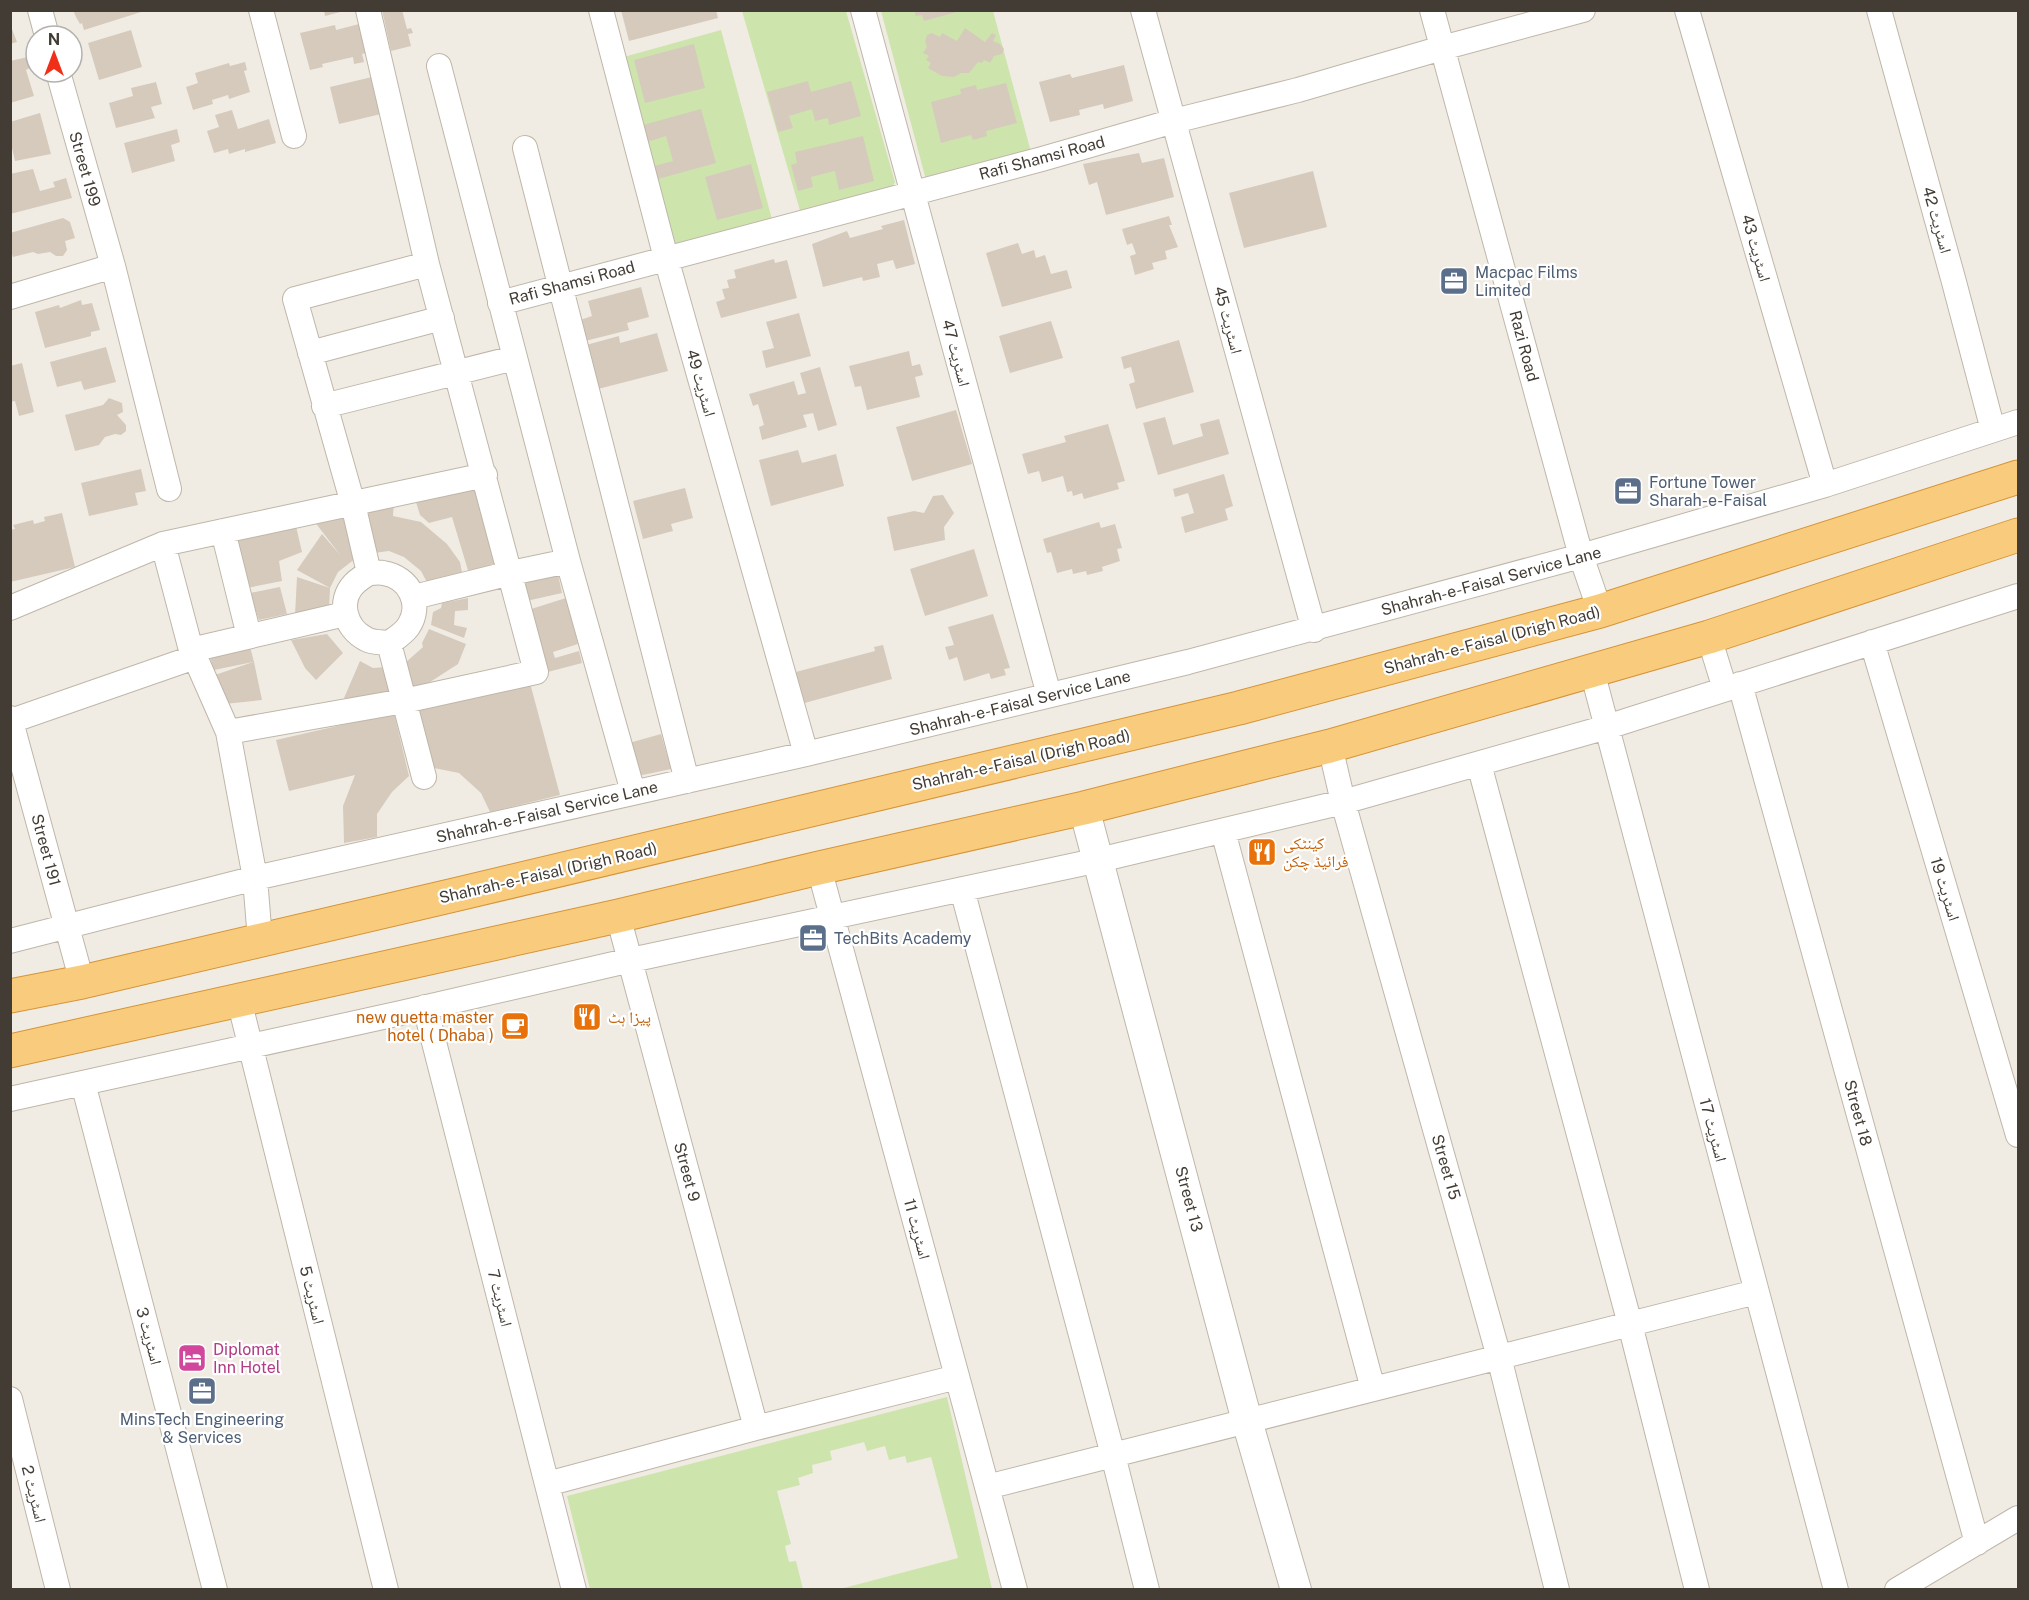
<svg xmlns="http://www.w3.org/2000/svg" width="2029" height="1600" font-family="'Public Sans','Noto Naskh Arabic',sans-serif">
  <style>
    .green { fill: #cee4ad }
    .building { fill: #d5cabc }
    .lines { fill: none; stroke-linecap: round; stroke-linejoin: round }
    .minor-casing { stroke: #bfb6a9; stroke-width: 26 }
    .tertiary-casing { stroke: #bfb6a9; stroke-width: 32 }
    .trunk-casing { stroke: #d69437; stroke-width: 35 }
    .minor { stroke: #fff; stroke-width: 24 }
    .tertiary { stroke: #fff; stroke-width: 30 }
    .trunk { stroke: #f9cc7d; stroke-width: 33 }
    .labels { text-anchor: middle; dominant-baseline: central; stroke-width: 4.5; stroke-linejoin: round; paint-order: stroke }
    .street-label { font-size: 16px; fill: #423c34; stroke: #fff }
    .service-label { font-size: 16px; fill: #4e5e75; stroke: #fff; text-anchor: start }
    .food-label { font-size: 16px; fill: #c56008; stroke: #fff; text-anchor: start }
    .hotel-label { font-size: 16px; fill: #b23c85; stroke: #fff; text-anchor: start }
  </style>
  <rect width="100%" height="100%" fill="#f1ece3"/>
  <path class="green" d="M742,11H846L895,182L890,191L801,214Z
    M881,11H993L1031,152L926,180Z
    M721,30L773,223L672,250L620,58Z
    M947,1397L992,1589H840L958,1558L931,1457L907,1463L905,1456L889,1460L885,1446L867,1451L864,1442L830,1451L832,1460L812,1465L813,1473L798,1478L800,1485L777,1491L791,1544L785,1546L789,1562L796,1561L803,1589H590L567,1496Z"/>
  <path class="building" d="M73,10H140L141,12L84,30L82,23L80,24L76,17Z
    M324,10H344V11L325,16Z
    M382,10H402L407,29L411,28L413,33L408,34L411,46L391,51Z
    M621,10H716L718,18L629,41Z
    M914,10H960V11L924,21L922,15L916,16Z
    M363,23L370,52L362,54L364,62L354,64L353,57L322,64L323,67L310,70L300,33L335,25L336,30Z
    M10,24L17,42L10,44Z
    M965,28L985,42L992,33L996,35L993,41L1000,44L1004,49L1002,54L994,56L990,63L984,60L982,63L978,62L969,73H961L954,77L942,76L928,68L931,63L926,60L929,56L923,53L927,47L925,42L927,35L932,33L940,37L942,33L957,41Z
    M131,30L142,67L99,80L88,43Z
    M694,44L705,88L645,103L634,60Z
    M28,57L30,68L26,70L34,96L10,103V61Z
    M245,62L247,70L244,71L250,92L229,99L228,95L212,100L213,104L193,110L186,87L198,83L195,73L229,63L230,66Z
    M1124,65L1133,101L1104,109L1103,104L1079,110L1080,115L1050,122L1039,82L1070,74L1072,78Z
    M372,77L381,114L339,124L330,87Z
    M808,81L811,92L851,81L861,116L829,125L828,118L815,121L812,109L789,116L793,128L778,132L767,92Z
    M156,82L162,104L151,107L155,118L116,128L109,103L133,96L131,88Z
    M1006,83L1017,123L986,131L987,136L973,140L971,135L941,143L931,102L961,94L960,89L976,85L977,90Z
    M701,109L716,163L658,179L654,166L673,161L666,136L647,142L643,125Z
    M232,110L238,129L269,119L276,143L245,152V149L229,154L228,149L214,153L207,131L219,127L215,115Z
    M40,113L51,154L15,161L12,148L10,149V122Z
    M177,129L180,142L171,145L175,161L132,173L124,143Z
    M863,136L874,181L839,190L835,171L811,177L813,187L798,191L791,165L797,163L795,152Z
    M1139,153L1142,163L1164,158L1174,197L1106,215L1097,182L1089,185L1083,164Z
    M751,164L763,208L717,220L705,177Z
    M33,169L40,191L55,187L53,182L66,178L72,198L10,214V174Z
    M1313,171L1327,227L1244,248L1229,193Z
    M1169,216L1172,225H1169L1178,247L1165,251L1167,259L1152,263L1154,269L1135,275L1130,256L1136,254L1132,243L1127,245L1122,229Z
    M63,218L70,222L75,238L65,241L67,250L63,256H56L50,252L38,254L33,252L13,257L10,248V233Z
    M904,220L915,264L896,269L893,260L877,264L880,277L863,281L862,277L823,287L812,244L847,231L850,238L883,229L881,226Z
    M1018,243L1022,254L1034,250L1036,258L1045,255L1051,274L1067,270L1072,288L1002,307L986,253Z
    M774,259L775,263L787,260L797,298L721,318L716,302L725,299L722,289L729,288L727,280L736,278L734,270Z
    M641,287L649,317L627,323L629,330L585,341L580,320L592,316L588,301Z
    M81,300L82,305L92,303L100,330L91,332V336L45,348L35,312L59,305L60,308Z
    M799,313L811,356L766,368L762,351L774,348L766,322Z
    M1051,321L1063,358L1010,373L999,336Z
    M657,333L668,371L598,389L586,345L619,336L620,343Z
    M1179,340L1194,392L1136,409L1129,384L1135,382L1131,367L1124,369L1121,357Z
    M106,347L116,382L84,390L81,381L57,387L50,362Z
    M909,351L912,366L920,364L923,375L915,377L920,397L867,410L861,386L855,387L849,366Z
    M22,363L34,412L19,416L15,401L10,402V366Z
    M820,367L837,425L818,431L813,413L803,415L807,427L762,440L759,427L764,425L758,404L753,406L749,394L794,381L798,395L806,393L800,373Z
    M109,398L122,403L123,412L117,415L126,425V431L121,435L115,434L105,437L99,445L75,451L65,415L103,405Z
    M956,410L972,464L912,481L896,427Z
    M1165,417L1173,445L1203,436L1200,424L1219,419L1229,454L1158,475L1143,423Z
    M1108,424L1125,481L1117,483L1119,489L1084,499L1082,493L1073,496L1072,491L1067,492L1063,476L1042,482L1039,471L1028,474L1022,454L1066,442L1064,436Z
    M798,450L802,463L836,454L844,486L771,506L759,460Z
    M141,469L146,491L135,493L138,505L89,516L81,483Z
    M1224,474L1233,506L1225,509L1228,520L1185,533L1181,517L1194,513L1188,493L1175,497L1173,489Z
    M475,487L498,569L470,577L452,517L429,523L420,515L415,499Z
    M685,488L693,518L671,524L673,531L643,539L633,501Z
    M943,495L954,513L944,527L945,540L894,551L887,517L914,511L924,513L933,496Z
    M394,503L393,516L421,522L447,544L460,562L463,578L429,586L421,571L404,557L389,551L374,553L363,508Z
    M62,513L75,567L10,582V530L15,529L13,525L33,520L34,524L45,521L44,517Z
    M348,515L360,555L338,572L330,588L297,570L322,534L341,556L314,521Z
    M295,522L302,552L279,561L282,581L247,588L235,536Z
    M1099,522L1101,528L1115,524L1122,548L1117,549L1120,561L1102,567L1103,571L1087,575L1086,571L1073,574L1072,569L1057,573L1051,552L1047,553L1043,539Z
    M974,549L988,596L925,616L910,569Z
    M557,570L562,593L522,602L515,580Z
    M297,577L330,588L329,609L295,615Z
    M280,587L287,614L259,620L250,593Z
    M468,598V610L455,611L454,625L467,628L464,638L431,625L433,612L441,608L442,603Z
    M566,598L578,644L553,652L555,658L579,651L582,663L544,673L528,610Z
    M993,614L1010,668L1004,669L1006,675L991,679L989,673L964,681L957,657L949,660L945,647L954,645L948,627Z
    M429,629L466,644L458,664L413,693L405,663L423,647L422,643Z
    M327,634L343,653L316,680L305,668L291,640Z
    M249,643L254,662L262,700L224,704L215,675L253,662L214,670L208,651Z
    M883,645L892,679L801,704L792,673L875,651L874,647Z
    M360,661L373,668L386,667L395,701L372,704L344,698Z
    M530,683L560,795L490,812L481,793L459,773L429,767L414,709Z
    M394,713L409,776L392,792L377,814V837L344,843L343,806L355,775L289,791L276,740Z
    M661,734L671,769L638,776L629,743Z"/>
  <g class="lines">
    <g class="minor-casing">
      <path id="minor" d="M40,10L47,36
        M261,10L294,136
        M601,10L666,258L806,754
        M863,10L1049,695
        M1143,10L1314,630
        M1432,10L1581,556L1600,611
        M1687,10L1825,485
        M1879,10L1954,282L1993,430
        M439,66L568,561L633,792
        M58,72L113,266L169,489
        M525,148L687,781
        M10,297L113,266
        M500,303L1042,159L1174,121L1298,90L1442,48L1583,10
        M310,353L442,318
        M324,406L514,358
        M223,531L249,636
        M163,544L191,650L195,657
        M369,573L353,504L295,299L427,264
        M369,573C374,573 379,572 383,573C410,577 423,605 408,627C403,634 396,638 389,643C382,642 373,643 366,639C346,629 337,602 354,584C358,580 364,576 369,573Z
        M414,597L511,573L568,561
        M10,608L163,544L485,475
        M1709,637L1725,689
        M1872,642L2018,1135
        M389,643L424,777
        M191,650L345,614
        M1592,671L1836,1590
        M1740,684L1977,1543
        M10,718L82,982
        M11,721L195,657L228,732L255,878L260,940
        M228,732L404,701L536,672L427,264L368,10
        M1330,746L1343,802L1499,1357L1557,1590
        M1479,764L1630,1324L1697,1590
        M1223,831L1373,1389
        M819,868L1015,1590
        M962,889L1113,1455L1147,1590
        M618,916L756,1428
        M10,941L255,878L806,754L1188,662L1581,556L1825,485L2018,422
        M239,1000L386,1590
        M425,1007L574,1590
        M83,1083L215,1590
        M10,1099L401,1013L631,960L1099,860L1343,802L1607,727L2018,596
        M10,1399L58,1590
        M547,1484L756,1428L957,1377
        M987,1487L1756,1292
        M1897,1590L2018,1518"/>
    </g>
    <g class="tertiary-casing">
      <path id="tertiary" d="M1084,808L1247,1421L1296,1590"/>
    </g>
    <g class="trunk-casing">
      <path id="trunk" d="M10,996L82,982L454,895L1239,708L1600,611L2018,477
        M10,1051L618,916L819,868L1084,808L1250,766L1330,746L1709,637L2018,535"/>
    </g>
    <use href="#minor" class="minor"/>
    <use href="#tertiary" class="tertiary"/>
    <use href="#trunk" class="trunk"/>
  </g>
  <defs>
    <g id="office-square" transform="scale(1.5)"><rect x="-9" y="-9" width="18" height="18" rx="4" fill="#5c6f8a" stroke="#fff"/><path d="M-6-3h4V-5.5h4V-3h4V5H-6ZM-1-4.5V-3h2v-1.5ZM-6 0V1H6V0Z" fill="#fff"/></g>
    <g id="restaurant-square" transform="scale(1.5)"><rect x="-9" y="-9" width="18" height="18" rx="4" fill="#e8710a" stroke="#fff"/><path d="M-5-6h1v4h1v-4h1v4h1v-4h1v5L-1.5 .5V6h-2V.5L-5-1ZM5-6V6H3V1.5H1.5Q1.5-4 5-6Z" fill="#fff"/></g>
    <g id="cafe-square" transform="scale(1.5)"><rect x="-9" y="-9" width="18" height="18" rx="4" fill="#e8710a" stroke="#fff"/><path d="M-5.5-4.5H6V0H3Q3 3.5 0 3.5H-2.5Q-5.5 3.5-5.5 0ZM3-3.2v2h1.7v-2ZM-6 4.5H4V6H-6Z" fill="#fff"/></g>
    <g id="hotel-square" transform="scale(1.5)"><rect x="-9" y="-9" width="18" height="18" rx="4" fill="#d1479c" stroke="#fff"/><path d="M-6-4.5h1.5V1H6V5H4.5V3h-9V5H-6ZM-4 0a1.8 1.8 0 1 1 3.6 0ZM.5 0V-2.5h3Q6-2.5 6 0Z" fill="#fff"/></g>
  </defs>
  <g fill-rule="evenodd">
    <use href="#office-square" x="1454" y="281"/>
    <use href="#office-square" x="1628" y="491"/>
    <use href="#restaurant-square" x="1262" y="852"/>
    <use href="#office-square" x="813" y="938"/>
    <use href="#restaurant-square" x="587" y="1017"/>
    <use href="#cafe-square" x="515" y="1026"/>
    <use href="#hotel-square" x="192" y="1358"/>
    <use href="#office-square" x="202" y="1391"/>
  </g>
  <g class="labels">
    <g class="street-label">
      <text transform="translate(1042 158) rotate(-15)">Rafi Shamsi Road</text>
      <text transform="translate(85 169) rotate(74)">Street 199</text>
      <text transform="translate(1937 220) rotate(74)">اسٹریٹ 42</text>
      <text transform="translate(1756 248) rotate(74)">اسٹریٹ 43</text>
      <text transform="translate(572 283) rotate(-15)">Rafi Shamsi Road</text>
      <text transform="translate(1228 320) rotate(75)">اسٹریٹ 45</text>
      <text transform="translate(1524 346) rotate(75)">Razi Road</text>
      <text transform="translate(956 353) rotate(75)">اسٹریٹ 47</text>
      <text transform="translate(701 383) rotate(74)">اسٹریٹ 49</text>
      <text transform="translate(1491 581) rotate(-15)">Shahrah-e-Faisal Service Lane</text>
      <text transform="translate(1492 640) rotate(-15)">Shahrah-e-Faisal (Drigh Road)</text>
      <text transform="translate(1020 703) rotate(-14)">Shahrah-e-Faisal Service Lane</text>
      <text transform="translate(1021 760) rotate(-13)">Shahrah-e-Faisal (Drigh Road)</text>
      <text transform="translate(547 812) rotate(-13)">Shahrah-e-Faisal Service Lane</text>
      <text transform="translate(46 850) rotate(75)">Street 191</text>
      <text transform="translate(548 873) rotate(-13)">Shahrah-e-Faisal (Drigh Road)</text>
      <text transform="translate(1945 889) rotate(73)">اسٹریٹ 19</text>
      <text transform="translate(1858 1113) rotate(75)">Street 18</text>
      <text transform="translate(1713 1130) rotate(75)">اسٹریٹ 17</text>
      <text transform="translate(1446 1167) rotate(74)">Street 15</text>
      <text transform="translate(687 1172) rotate(75)">Street 9</text>
      <text transform="translate(1189 1199) rotate(75)">Street 13</text>
      <text transform="translate(917 1229) rotate(75)">اسٹریٹ 11</text>
      <text transform="translate(312 1295) rotate(76)">اسٹریٹ 5</text>
      <text transform="translate(500 1298) rotate(76)">اسٹریٹ 7</text>
      <text transform="translate(149 1336) rotate(75)">اسٹریٹ 3</text>
      <text transform="translate(34 1494) rotate(76)">اسٹریٹ 2</text>
    </g>
    <g class="service-label">
      <text x="1475" y="272">Macpac Films<tspan x="1475" dy="18">Limited</tspan></text>
      <text x="1649" y="482">Fortune Tower<tspan x="1649" dy="18">Sharah-e-Faisal</tspan></text>
      <text x="834" y="938">TechBits Academy</text>
      <text x="202" y="1419" text-anchor="middle">MinsTech Engineering<tspan x="202" dy="18">&amp; Services</tspan></text>
    </g>
    <g class="food-label">
      <text x="1283" y="843">کینٹکی<tspan x="1283" dy="18">فرائیڈ چکن</tspan></text>
      <text x="494" y="1017" text-anchor="end">new quetta master<tspan x="494" dy="18">hotel ( Dhaba )</tspan></text>
      <text x="608" y="1017">پیزا ہٹ</text>
    </g>
    <g class="hotel-label">
      <text x="213" y="1349">Diplomat<tspan x="213" dy="18">Inn Hotel</tspan></text>
    </g>
  </g>
  <rect width="2029" height="1600" fill="none" stroke="#423c34" stroke-width="24"/>
  <g transform="translate(54 54)"><circle r="28" fill="#ffffff" stroke="#b3b1ae" stroke-width="1.5"/>
  <path d="M0-4.5L10 22L0 15L-10 22Z" fill="#f12f19"/>
  <text y="-9" font-size="16" font-weight="bold" text-anchor="middle" fill="#423c34">N</text>
  </g>
</svg>
